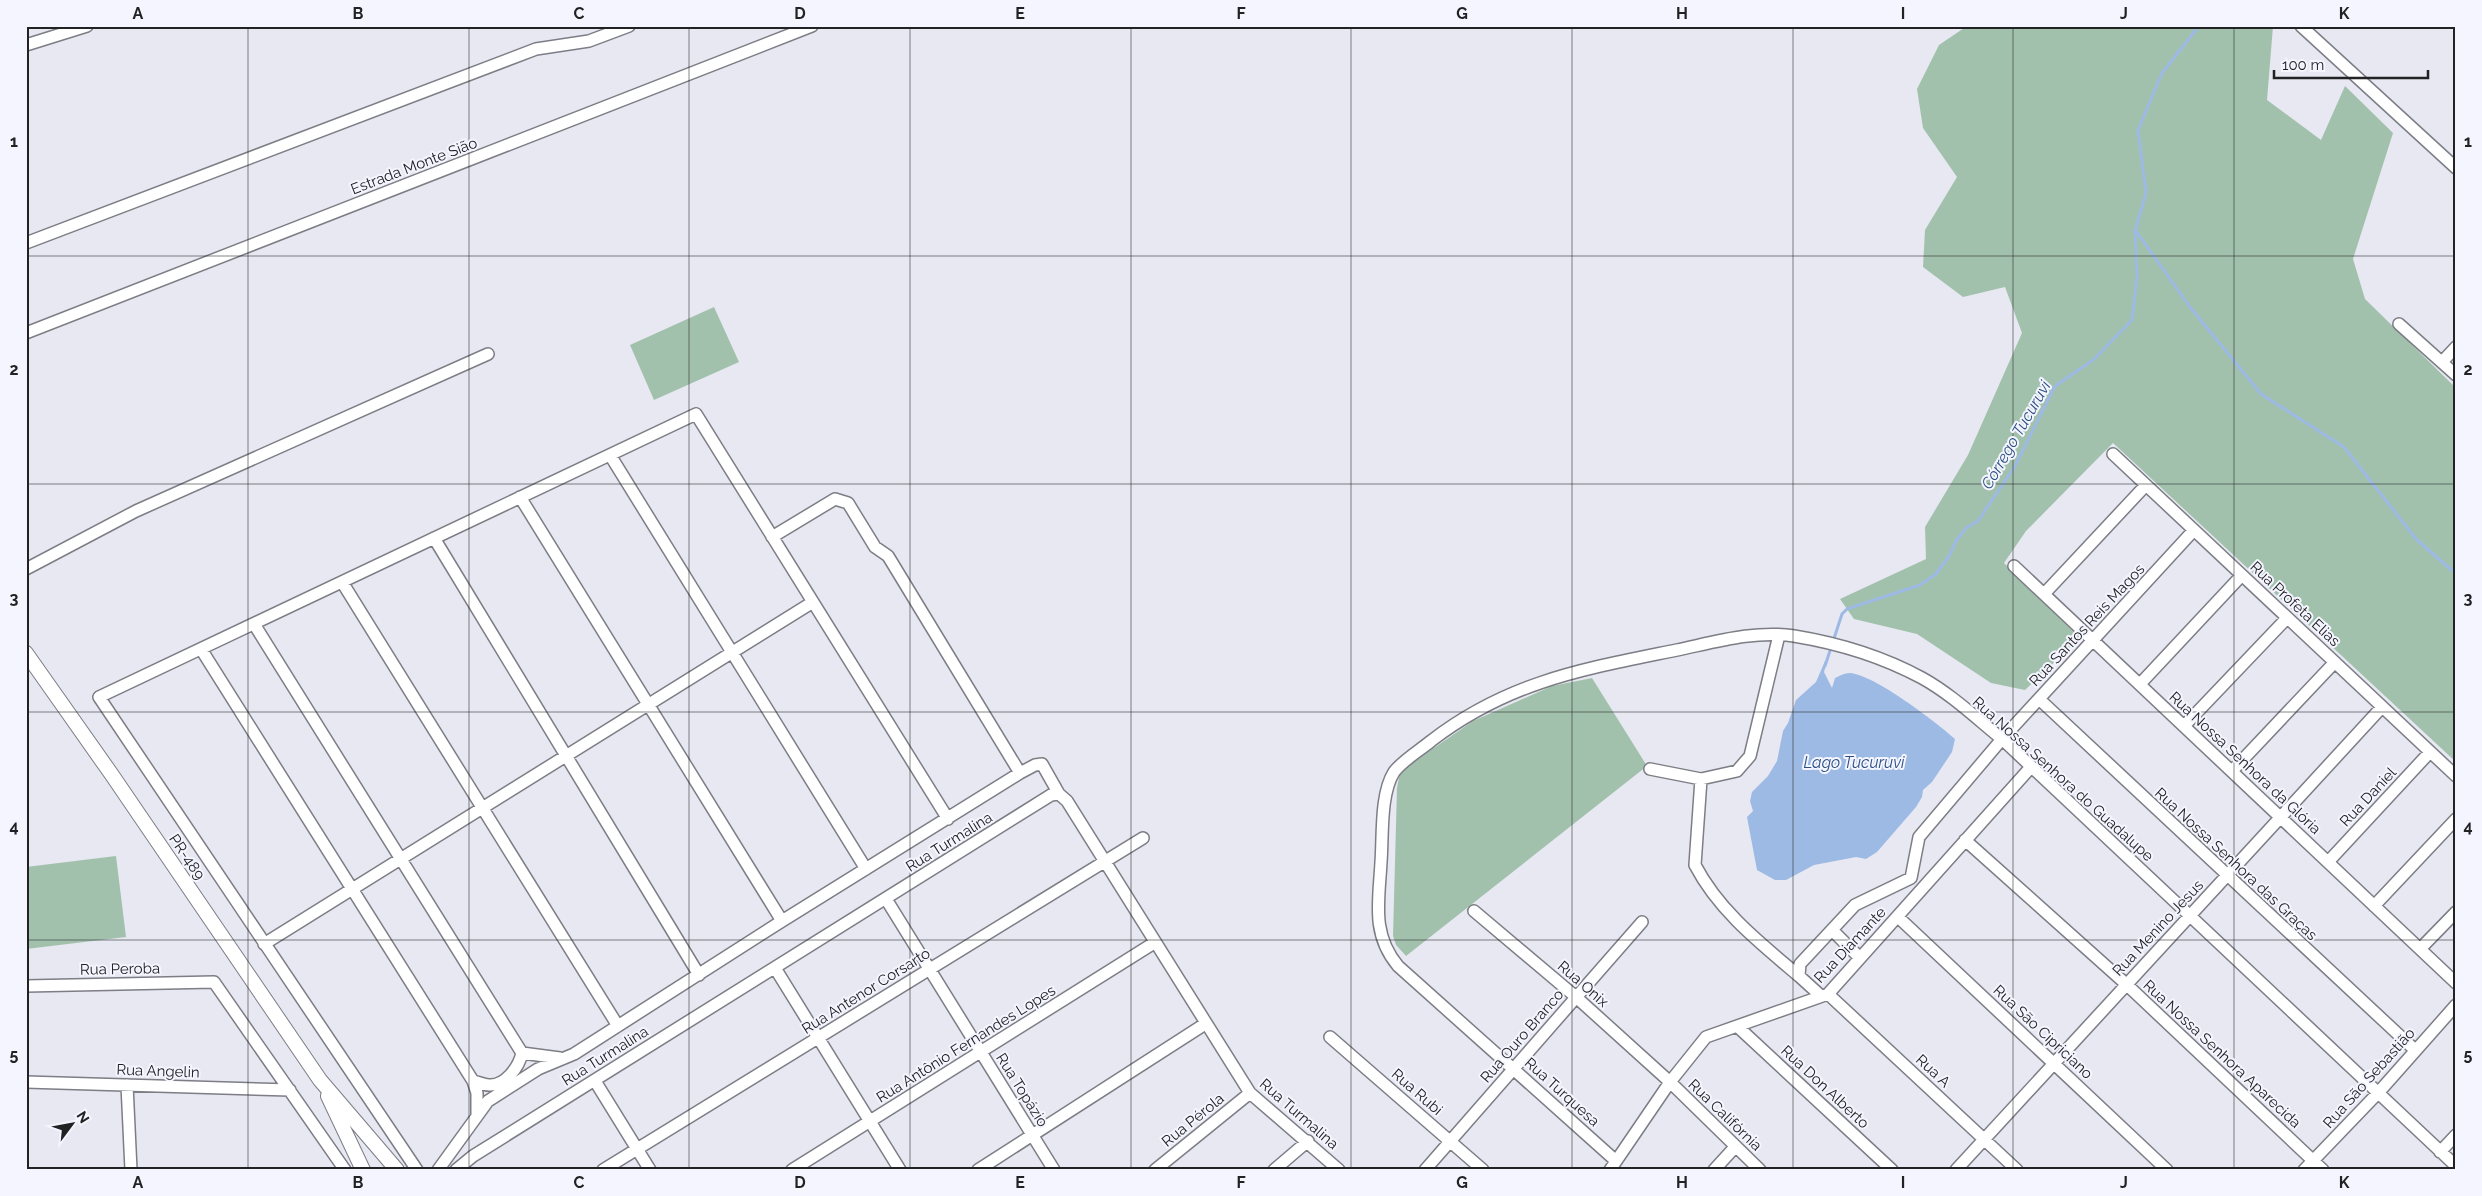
<svg xmlns="http://www.w3.org/2000/svg" width="2482" height="1196" font-family="Raleway,sans-serif">
  <style>
    .green { fill: #a2c1ad }
    .water { fill: #9dbae4 }
    .lines { fill: none; stroke-linecap: round; stroke-linejoin: round }
    .stream { stroke: #9dbae4; stroke-width: 3 }
    .minor-casing { stroke: #7c7d85; stroke-width: 14 }
    .major-casing { stroke: #7c7d85; stroke-width: 16 }
    .minor { stroke: #fff; stroke-width: 11 }
    .major { stroke: #fff; stroke-width: 14 }
    .grid { fill: none; stroke: #222225; stroke-width: 1; stroke-opacity: 0.55 }
    .labels { text-anchor: middle; dominant-baseline: central; stroke-width: 4; stroke-linejoin: round; paint-order: stroke }
    .street-label { font-size: 15px; fill: #222225; stroke: #f4f5ff }
    .water-label { font-size: 16px; font-style: italic; fill: #2b4f84; stroke: #f4f5ff }
    .neatline { fill: none; stroke: #222225; stroke-width: 2 }
    .grid-label { font-size: 16px; text-anchor: middle; font-weight: bold; fill: #222225 }
  </style>
  <rect width="100%" height="100%" fill="#e7e8f1"/>
  <path class="green" d="M1967,26H2273L2267,100L2321,140L2345,86L2393,133L2353,259L2365,299L2456,388V762L2113,443L2026,531L2004,563L2080,638L2025,690L1991,683L1917,634L1854,619L1840,599L1926,559L1925,527L1968,455L2022,333L2005,287L1963,297L1923,267L1925,230L1957,177L1923,128L1917,89L1939,45Z
    M714,307L739,362L654,400L630,345Z
    M1592,678L1647,766L1406,956L1396,945L1393,936L1397,788L1399,777L1405,768L1473,721L1552,686Z
    M116,856L126,937L26,949V867Z"/>
  <path class="water" d="M1825,661L1827,662L1824,672L1832,688L1835,678C1839,676 1845,673 1850,673C1875,675 1936,722 1955,739L1952,752L1932,782L1923,790L1922,797L1916,807L1877,852L1866,859L1856,857L1814,865L1786,880H1775L1757,870L1747,817L1753,811L1750,801L1752,792L1768,776L1777,761L1783,731L1788,723L1796,700L1816,682Z"/>
  <g class="lines">
    <path class="stream" d="M2136,231L2190,307L2261,394L2344,447L2416,539L2456,574
      M1825,666L1842,614L1847,609L1920,585L1936,574L1949,556L1956,541L1966,528L1978,521L2015,466L2055,386L2093,360L2132,320L2137,278L2135,231L2146,193L2138,130L2162,73L2199,26"/>
    <g class="minor-casing">
      <path id="minor" d="M2301,26L2456,168
        M26,45L87,26
        M26,243L536,49L589,41L629,26
        M2399,324L2456,375
        M26,333L812,26
        M2442,362L2456,347
        M2113,454L2456,776
        M610,455L866,869
        M520,497L782,921
        M772,537L835,499L848,503L875,547L888,556L1020,773
        M434,538L699,975
        M2014,566L2456,983
        M26,569L136,511L488,354
        M342,582L618,1026
        M2044,594L2146,485
        M254,624L522,1053C519,1067 505,1086 489,1085C484,1085 478,1082 473,1081
        M201,649L473,1081L477,1093V1116
        M2140,684L2242,575
        M2039,699L2415,1050
        M2184,726L2287,618
        M1650,769L1701,779L1737,771L1750,756L1779,635
        M2232,771L2335,662
        M1701,779L1695,865C1719,911 1760,943 1799,976
        M1965,840L2126,984L2323,1170
        M2328,862L2430,752
        M886,899L1054,1170
        M2374,906L2456,819
        M1474,911L1576,997L1670,1082L1760,1170
        M1898,917L2167,1170
        M1832,930L1860,958
        M264,944L813,602
        M2420,949L2456,912
        M775,968L900,1170
        M26,986L214,982L345,1170
        M1828,994L2017,1170
        M1821,996L1799,976L1800,964L1855,905L1911,878L1919,837L2002,739L2194,530
        M1738,1027L1892,1170
        M1330,1037L1483,1170
        M522,1053L560,1058
        M595,1081L650,1170
        M26,1082L290,1090
        M127,1085L131,1170
        M2440,1152L2456,1135
        M1616,1161L1398,966C1371,934 1379,901 1381,862C1383,836 1380,794 1394,772C1403,760 1419,751 1431,741C1509,681 1584,669 1677,650C1715,642 1755,630 1794,636C1837,643 1883,657 1922,678C1951,694 1976,718 2002,739L2456,1166
        M417,1170L99,697L696,414L948,819
        M438,1170L488,1101L538,1069L574,1054L782,921L1020,773L1035,765L1042,764L1059,794
        M456,1170L473,1156L1051,795L1059,794L1067,801L1250,1093L1339,1170
        M603,1170L1143,838
        M792,1170L1154,943
        M978,1170L1205,1024
        M1155,1170L1250,1093
        M1274,1170L1308,1141
        M1425,1170L1642,922
        M1610,1170L1670,1082L1706,1037L1828,994L2031,767
        M1714,1170L1735,1147
        M1956,1170L2382,707
        M2304,1170L2378,1093L2456,1005"/>
    </g>
    <g class="major-casing">
      <path id="major" d="M26,653L112,775L320,1080L397,1170
        M328,1096L363,1170"/>
    </g>
    <use href="#minor" class="minor"/>
    <use href="#major" class="major"/>
  </g>
  <path class="grid" d="M248,26V1170M469,26V1170M689,26V1170M910,26V1170M1131,26V1170M1351,26V1170M1572,26V1170M1793,26V1170M2013,26V1170M2234,26V1170M26,256H2456M26,484H2456M26,712H2456M26,940H2456"/>
  <g class="labels">
    <g class="street-label">
      <text transform="translate(414 166) rotate(-21)">Estrada Monte Sião</text>
      <text transform="translate(2295 604) rotate(43)">Rua Profeta Elias</text>
      <text transform="translate(2087 625) rotate(-47)">Rua Santos Reis Magos</text>
      <text transform="translate(2245 763) rotate(43)">Rua Nossa Senhora da Glória</text>
      <text transform="translate(2063 779) rotate(42)">Rua Nossa Senhora do Guadalupe</text>
      <text transform="translate(2368 797) rotate(-47)">Rua Daniel</text>
      <text transform="translate(949 842) rotate(-32)">Rua Turmalina</text>
      <text transform="translate(187 857) rotate(56)">PR-489</text>
      <text transform="translate(2236 864) rotate(43)">Rua Nossa Senhora das Graças</text>
      <text transform="translate(2158 928) rotate(-47)">Rua Menino Jesus</text>
      <text transform="translate(1850 945) rotate(-47)">Rua Diamante</text>
      <text transform="translate(120 969) rotate(-1)">Rua Peroba</text>
      <text transform="translate(1583 984) rotate(41)">Rua Onix</text>
      <text transform="translate(866 991) rotate(-32)">Rua Antenor Corsarto</text>
      <text transform="translate(2043 1032) rotate(43)">Rua São Cipriciano</text>
      <text transform="translate(1522 1036) rotate(-49)">Rua Ouro Branco</text>
      <text transform="translate(966 1044) rotate(-32)">Rua Antônio Fernandes Lopes</text>
      <text transform="translate(2222 1054) rotate(43)">Rua Nossa Senhora Aparecida</text>
      <text transform="translate(605 1056) rotate(-32)">Rua Turmalina</text>
      <text transform="translate(158 1071) rotate(2)">Rua Angelin</text>
      <text transform="translate(1933 1071) rotate(43)">Rua A</text>
      <text transform="translate(2369 1078) rotate(-48)">Rua São Sebastião</text>
      <text transform="translate(1825 1087) rotate(43)">Rua Don Alberto</text>
      <text transform="translate(1022 1090) rotate(58)">Rua Topázio</text>
      <text transform="translate(1417 1092) rotate(41)">Rua Rubi</text>
      <text transform="translate(1562 1092) rotate(42)">Rua Turquesa</text>
      <text transform="translate(1299 1114) rotate(41)">Rua Turmalina</text>
      <text transform="translate(1725 1115) rotate(44)">Rua Califórnia</text>
      <text transform="translate(1193 1120) rotate(-39)">Rua Pérola</text>
    </g>
    <g class="water-label">
      <text transform="translate(2016 435) rotate(-60)">Córrego Tucuruvi</text>
      <text x="1854" y="762">Lago Tucuruvi</text>
    </g>
  </g>
  <rect width="2482" height="1196" fill="none" stroke="#f4f5ff" stroke-width="55"/>
  <g transform="translate(72 1124) rotate(58)" stroke="#f4f5ff" stroke-width="4" paint-order="stroke">
  <path d="M0-4L9 19L0 12L-9 19Z" fill="#222225"/>
  <text y="-8" font-size="14" font-weight="bold" text-anchor="middle" fill="#222225">N</text>
  </g>
  <path d="M2274 70v8h154v-8" fill="none" stroke="#222225" stroke-width="2.5"/>
  <text x="2282" y="70" font-size="15" fill="#222225" stroke="#f4f5ff" stroke-width="4" paint-order="stroke">100 m</text>
  <rect x="28" y="28" width="2426" height="1140" class="neatline"/>
  <g class="grid-label">
    <text x="138" y="19">A</text>
    <text x="358" y="19">B</text>
    <text x="579" y="19">C</text>
    <text x="800" y="19">D</text>
    <text x="1020" y="19">E</text>
    <text x="1241" y="19">F</text>
    <text x="1462" y="19">G</text>
    <text x="1682" y="19">H</text>
    <text x="1903" y="19">I</text>
    <text x="2124" y="19">J</text>
    <text x="2344" y="19">K</text>
    <text x="14" y="147">1</text>
    <text x="2468" y="147">1</text>
    <text x="14" y="375">2</text>
    <text x="2468" y="375">2</text>
    <text x="14" y="604">3</text>
    <text x="2468" y="604">3</text>
    <text x="14" y="832">4</text>
    <text x="2468" y="832">4</text>
    <text x="14" y="1060">5</text>
    <text x="2468" y="1060">5</text>
    <text x="138" y="1188">A</text>
    <text x="358" y="1188">B</text>
    <text x="579" y="1188">C</text>
    <text x="800" y="1188">D</text>
    <text x="1020" y="1188">E</text>
    <text x="1241" y="1188">F</text>
    <text x="1462" y="1188">G</text>
    <text x="1682" y="1188">H</text>
    <text x="1903" y="1188">I</text>
    <text x="2124" y="1188">J</text>
    <text x="2344" y="1188">K</text>
  </g>
</svg>
